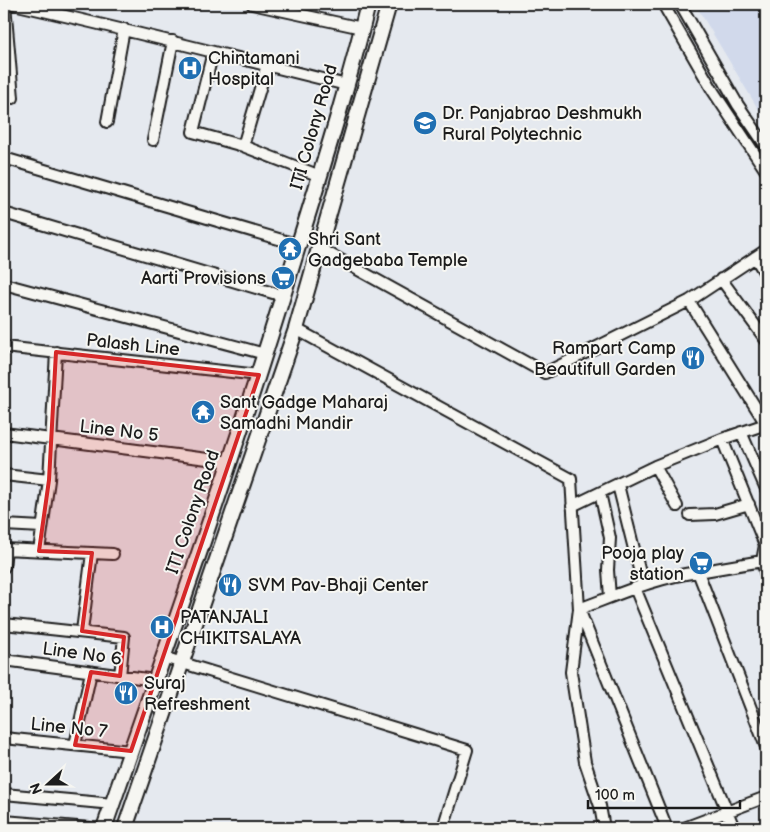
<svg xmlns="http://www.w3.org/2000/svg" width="770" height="832" font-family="'Balsamiq Sans',sans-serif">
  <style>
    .built { fill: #d1d9eb }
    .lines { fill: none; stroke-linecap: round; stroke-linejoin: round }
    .minor-casing { stroke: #1c1c1c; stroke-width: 14 }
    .major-casing { stroke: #1c1c1c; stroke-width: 18 }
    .minor { stroke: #f6f6f2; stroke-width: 10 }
    .major { stroke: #f6f6f2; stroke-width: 14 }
    .marked { fill: #d62828; fill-opacity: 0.2; stroke: #d62828; stroke-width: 4; stroke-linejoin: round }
    .labels { text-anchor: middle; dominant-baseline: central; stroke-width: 4; stroke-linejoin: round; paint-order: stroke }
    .poi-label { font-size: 18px; fill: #1c1c1c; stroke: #f6f6f2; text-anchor: start }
    .street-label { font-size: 18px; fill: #1c1c1c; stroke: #f6f6f2 }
  </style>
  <rect width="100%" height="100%" fill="#e5e9ef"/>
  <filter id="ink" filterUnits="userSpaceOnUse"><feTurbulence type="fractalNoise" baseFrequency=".02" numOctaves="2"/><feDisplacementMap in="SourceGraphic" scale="10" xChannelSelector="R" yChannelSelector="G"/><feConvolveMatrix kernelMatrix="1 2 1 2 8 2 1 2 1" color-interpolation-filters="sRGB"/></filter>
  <g filter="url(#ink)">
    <path class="built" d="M695,4H766V122Z"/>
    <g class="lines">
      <g class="minor-casing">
        <path id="minor" d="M5,4L13,98
          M13,4C125,29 236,58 347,85
          M252,4L362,28
          M663,4L713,91L766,171
          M680,4L738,105L766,146
          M213,52L193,132L243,146L320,176
          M107,122L124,29
          M153,140L173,41
          M243,146L267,65
          M4,158L299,245
          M4,213L283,296
          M319,248L545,373L689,301L766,250
          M755,257L766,275
          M721,279L766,340
          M4,284L265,354
          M689,301L766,424
          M296,329L571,479L579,609L571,672L585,762L600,806L604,828
          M4,347L259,375
          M741,432L766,489
          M4,433L231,462
          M722,439L765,545L762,561L766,575
          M655,466L677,506
          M4,475L49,480
          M618,485L643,585
          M600,493L610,538L608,570L610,597
          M572,506L655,466L722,439L766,424
          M690,515L715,514L749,504
          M4,525L42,527
          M4,549L113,554
          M39,551L49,480L56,352
          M4,567L6,549
          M698,572L762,561
          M635,588L734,828
          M4,624L124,637L120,676
          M82,631L92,553
          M163,657L467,750L443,828
          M4,660L155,680
          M4,738L131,751
          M75,745L91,672
          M4,794L113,804
          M4,821L90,828
          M667,828L579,609C617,595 657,577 698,572L766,747
          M684,828L766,797"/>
      </g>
      <g class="major-casing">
        <path id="major" d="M104,828C171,636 238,445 297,250C322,169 348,87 368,4
          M125,828L296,329L389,4"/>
      </g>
      <use href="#minor" class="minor"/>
      <use href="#major" class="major"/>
    </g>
  </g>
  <path class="marked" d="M56,352L259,375L131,751L75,745L91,672L120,676L124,637L82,631L92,553L39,551L49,480Z"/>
  <defs>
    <g id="hospital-disc" transform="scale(1.25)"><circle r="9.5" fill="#1f6fb2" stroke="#f6f6f2"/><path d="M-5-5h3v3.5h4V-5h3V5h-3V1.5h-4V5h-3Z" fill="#fff"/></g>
    <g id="university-disc" transform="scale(1.25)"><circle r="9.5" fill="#1f6fb2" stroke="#f6f6f2"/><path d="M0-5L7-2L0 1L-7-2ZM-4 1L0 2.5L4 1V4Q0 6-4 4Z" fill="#fff"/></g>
    <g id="temple-disc" transform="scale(1.25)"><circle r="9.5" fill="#1f6fb2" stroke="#f6f6f2"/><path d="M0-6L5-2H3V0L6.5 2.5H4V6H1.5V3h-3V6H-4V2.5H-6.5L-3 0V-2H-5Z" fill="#fff"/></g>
    <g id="supermarket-disc" transform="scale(1.25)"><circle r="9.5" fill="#1f6fb2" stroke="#f6f6f2"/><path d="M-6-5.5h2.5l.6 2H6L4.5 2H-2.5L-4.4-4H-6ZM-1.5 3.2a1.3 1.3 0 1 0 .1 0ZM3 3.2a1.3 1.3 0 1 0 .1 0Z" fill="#fff"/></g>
    <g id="restaurant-disc" transform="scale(1.25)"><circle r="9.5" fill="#1f6fb2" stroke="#f6f6f2"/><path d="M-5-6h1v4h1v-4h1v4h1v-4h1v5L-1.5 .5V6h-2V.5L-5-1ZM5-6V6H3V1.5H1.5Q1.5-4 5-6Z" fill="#fff"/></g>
  </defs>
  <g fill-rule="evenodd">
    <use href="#hospital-disc" x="190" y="68"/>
    <use href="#university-disc" x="425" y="123"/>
    <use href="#temple-disc" x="290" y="249"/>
    <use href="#supermarket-disc" x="283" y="278"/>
    <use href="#restaurant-disc" x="693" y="358"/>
    <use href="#temple-disc" x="203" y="412"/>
    <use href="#supermarket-disc" x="701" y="563"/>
    <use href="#restaurant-disc" x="230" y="585"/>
    <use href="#hospital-disc" x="162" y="627"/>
    <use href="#restaurant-disc" x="126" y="693"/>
  </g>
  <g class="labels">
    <g class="poi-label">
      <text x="208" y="58">Chintamani<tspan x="208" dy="21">Hospital</tspan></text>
      <text x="442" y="113">Dr. Panjabrao Deshmukh<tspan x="442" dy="21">Rural Polytechnic</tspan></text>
      <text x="308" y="239">Shri Sant<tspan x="308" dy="21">Gadgebaba Temple</tspan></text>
      <text x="266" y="278" text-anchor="end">Aarti Provisions</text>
      <text x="676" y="348" text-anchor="end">Rampart Camp<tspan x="676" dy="21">Beautifull Garden</tspan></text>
      <text x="220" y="402">Sant Gadge Maharaj<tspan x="220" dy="21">Samadhi Mandir</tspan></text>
      <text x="684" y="553" text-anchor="end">Pooja play<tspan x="684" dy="21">station</tspan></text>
      <text x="248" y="585">SVM Pav-Bhaji Center</text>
      <text x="180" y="617">PATANJALI<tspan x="180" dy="21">CHIKITSALAYA</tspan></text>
      <text x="144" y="683">Suraj<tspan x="144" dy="21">Refreshment</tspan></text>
    </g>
    <g class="street-label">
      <text transform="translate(314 127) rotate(-74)">ITI Colony Road</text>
      <text transform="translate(133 345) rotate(6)">Palash Line</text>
      <text transform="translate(119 431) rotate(7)">Line No 5</text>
      <text transform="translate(193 512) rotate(-71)">ITI Colony Road</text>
      <text transform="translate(82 654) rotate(8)">Line No 6</text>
      <text transform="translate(69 728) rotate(6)">Line No 7</text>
    </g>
  </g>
  <rect width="770" height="832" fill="none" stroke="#f6f6f2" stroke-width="20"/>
  <rect x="10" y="10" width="750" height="812" fill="none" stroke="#1c1c1c" stroke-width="2" filter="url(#ink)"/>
  <g transform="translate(48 784) rotate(249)" stroke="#f6f6f2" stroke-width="4" paint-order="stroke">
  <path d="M0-4L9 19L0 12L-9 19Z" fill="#1c1c1c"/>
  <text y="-8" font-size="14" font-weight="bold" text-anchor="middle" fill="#1c1c1c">N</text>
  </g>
  <path d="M588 800v8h152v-8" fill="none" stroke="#1c1c1c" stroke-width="2.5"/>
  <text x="595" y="800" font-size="15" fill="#1c1c1c" stroke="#f6f6f2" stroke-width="4" paint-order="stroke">100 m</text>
</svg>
